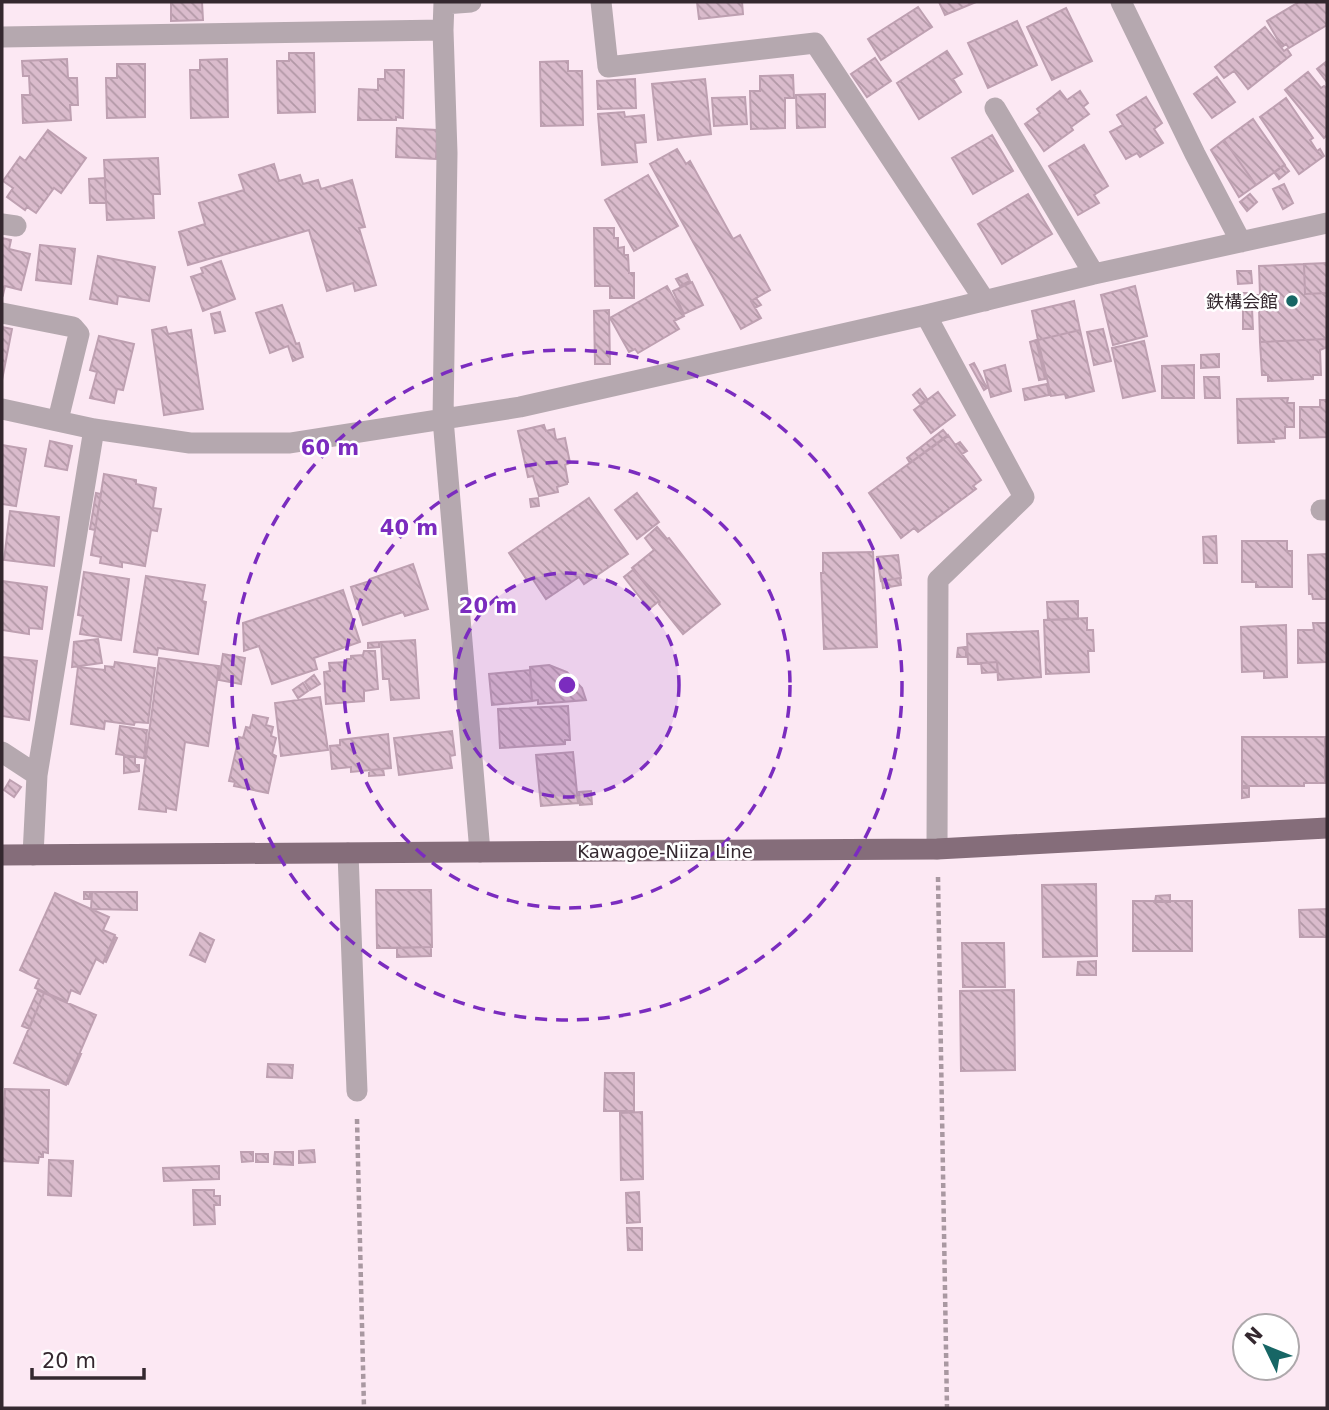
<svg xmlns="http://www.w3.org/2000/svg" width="1329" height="1410" font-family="'DejaVu Sans','Noto Sans JP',sans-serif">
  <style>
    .building { fill: url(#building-back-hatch); stroke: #bea0b1; stroke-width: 2 }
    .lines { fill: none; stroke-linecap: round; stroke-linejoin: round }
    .path { stroke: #a998a1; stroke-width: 4.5; stroke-dasharray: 5 3.5; stroke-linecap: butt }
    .minor { stroke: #b5a8af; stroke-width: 21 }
    .major { stroke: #856d7a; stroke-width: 21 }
    .ring { fill: none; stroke: #7b2cbf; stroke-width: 3.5; stroke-dasharray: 12 9 }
    .poi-dot { fill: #176665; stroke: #fff; stroke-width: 2.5 }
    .labels { text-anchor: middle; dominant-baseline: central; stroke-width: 5; stroke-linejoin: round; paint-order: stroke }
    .poi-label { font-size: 18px; fill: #34282f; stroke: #fff; text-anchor: end }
    .street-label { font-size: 18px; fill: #34282f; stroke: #fff }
    .centre { fill: #7b2cbf; stroke: #fff; stroke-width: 3.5 }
    .ring-label { font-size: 21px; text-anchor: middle; font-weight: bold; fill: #7b2cbf; stroke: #fff; stroke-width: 5; stroke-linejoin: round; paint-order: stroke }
  </style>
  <defs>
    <pattern id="building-back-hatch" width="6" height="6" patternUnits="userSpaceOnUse" patternTransform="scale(1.75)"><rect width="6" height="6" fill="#dabbcc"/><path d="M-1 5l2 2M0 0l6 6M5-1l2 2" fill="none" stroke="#b298a6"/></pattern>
  </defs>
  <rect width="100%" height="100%" fill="#fce8f3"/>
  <path class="building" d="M171,2H202L203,20L171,21Z
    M697,2H742L743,14L699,19Z
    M939,2H976L945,15Z
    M1299,2H1327V25L1289,48L1286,44L1282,47L1267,21Z
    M918,7L932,27L881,60L868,39Z
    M1066,8L1092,61L1052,80L1027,27Z
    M1017,21L1037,65L988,88L968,43Z
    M1265,27L1284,51L1287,49L1291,55L1248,89L1234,71L1224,78L1215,67Z
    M947,51L962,74L953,79L961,92L919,119L897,83Z
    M289,53H314L315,112L278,113L277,61H289Z
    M875,58L891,81L867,97L851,74Z
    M67,59L68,78H77L78,105H70L71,120L23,123L22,95H30L29,76H23L22,61Z
    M227,59L228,117L191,118L190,70H200V60Z
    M568,61V71H582L583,125L541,126L540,62Z
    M1327,61V82L1317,69Z
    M117,64H145V117L107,118L106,78H117Z
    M385,70H404L403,118L396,117V120H358L359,89L378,90V79H385Z
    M1308,72L1321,88L1324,86L1327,89V135L1324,138L1285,90Z
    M793,75L794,98H785V128L751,129L750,91H760V76Z
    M1217,77L1235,102L1212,118L1194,94Z
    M635,79L636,108L598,109L597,81Z
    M705,79L711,134L658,140L652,84Z
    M1060,91L1067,100L1080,91L1088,103L1083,107L1089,114L1071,127L1073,130L1044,151L1025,124L1040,113L1037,109Z
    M825,94V127L797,128L796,95Z
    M745,97L747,124L714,126L712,98Z
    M1146,97L1162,123L1154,129L1163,143L1140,157L1137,153L1126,159L1110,132L1123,125L1117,115Z
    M1286,98L1313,138L1310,140L1317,151L1320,149L1324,156L1299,174L1260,117Z
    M624,112L625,117L644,115L646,142L635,143L637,162L602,165L598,114Z
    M1253,119L1285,165L1256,185L1224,140Z
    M397,128L437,130L436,159L396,157Z
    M48,130L86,158L61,193L54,188L36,213L27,207L25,210L7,197L13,188L3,181L20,157L25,161Z
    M992,135L1013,171L973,194L952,158Z
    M1224,140L1256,185L1239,197L1211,150Z
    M1084,145L1108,186L1094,195L1099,203L1078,215L1049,166Z
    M677,149L686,164L690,161L733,239L740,235L770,290L751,301L761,318L741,329L650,164Z
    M158,158L160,194H153L154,218L107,220L104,160Z
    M274,164L279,181L300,175L303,184L318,180L321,189L352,180L365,227L359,228L376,285L355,291L353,283L327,291L309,230L188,265L179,232L205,224L199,203L244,190L239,175Z
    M1284,165L1289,171L1279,179L1274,172Z
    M648,175L678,226L634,251L605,200Z
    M105,178L106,203H90L89,179Z
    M1284,184L1293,203L1283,209L1273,189Z
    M1028,194L1052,234L1002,264L978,224Z
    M1250,194L1257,202L1247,211L1240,202Z
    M594,228H614V238H618V248L624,247V255H628L629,273H634V298H610V286H595Z
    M2,238L11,240L9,249L30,254L21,290L5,286L3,295L2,294Z
    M40,245L75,249L71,284L36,280Z
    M98,256L155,267L149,301L118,296L117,304L90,299Z
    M221,261L235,299L203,311L191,277L203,273L201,268Z
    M1327,263V293L1305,294L1304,264Z
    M1304,264L1305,294L1327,293V339L1260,342L1259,307L1256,308L1255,295H1260L1259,266Z
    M1237,271H1251L1252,283L1238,284Z
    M687,274L690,281L680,286L676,279Z
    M692,282L703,305L684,314L673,291Z
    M667,286L684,316L674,321L679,329L638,353L635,349L629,352L610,318Z
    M1135,286L1147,336L1113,345L1101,295Z
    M1240,293H1252V304L1240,303Z
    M756,298L761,305L755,308L751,301Z
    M1074,301L1080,330L1038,340L1032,311Z
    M282,305L296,344L299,343L303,357L293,361L288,346L270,353L256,313Z
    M1243,309H1252L1253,329H1243Z
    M609,310L610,364H595L594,311Z
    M220,312L225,331L215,333L211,314Z
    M2,327L12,329L2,380Z
    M166,327L168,334L191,330L203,409L164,415L152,330Z
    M1103,329L1111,361L1094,365L1087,332Z
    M1080,330L1094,391L1066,398L1065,394L1051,396L1038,340Z
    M99,336L134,344L123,390L117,389L114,403L90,398L97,372L90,370Z
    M1327,339V347L1320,350L1321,375H1313V379L1268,381V375H1262L1260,342Z
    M1036,340L1045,379L1039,380L1030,342Z
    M1144,341L1155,391L1123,398L1112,348Z
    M1219,354V367L1201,368V355Z
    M974,363L987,388L984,390L970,365Z
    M1005,365L1011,391L991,397L984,371Z
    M1194,365V398H1162V366Z
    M1204,377H1219L1220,398H1205Z
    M1047,384L1049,395L1025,400L1023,389Z
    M920,389L927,399L920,404L913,395Z
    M938,392L955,415L931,433L914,410Z
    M1288,398L1287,403H1294V427H1285V438L1273,439L1274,442L1238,443L1237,399Z
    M1320,400H1327V437L1300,438V407H1320Z
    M544,425L546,431L554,429L556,440L565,438L570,463L565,465L568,482H567V484L557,487L558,492L539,496L533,476L528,477L518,431Z
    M943,430L948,436L910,463L907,458Z
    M948,435L981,480L973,486L976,489L918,532L914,528L901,538L869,493Z
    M50,441L72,446L67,470L45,466Z
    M960,442L967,451L962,454L955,445Z
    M2,445L26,449L16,506L2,504Z
    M104,474L136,480V484L156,488L153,508L161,509L157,531L151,530L145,566L122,562V567L100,563L101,557L91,555Z
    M96,493L101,494L95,530L90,529Z
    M637,493L659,522L637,539L615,510Z
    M538,498L539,506L531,507L530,499Z
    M589,498L628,554L584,584L579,577L546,599L532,578L527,580L509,553Z
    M10,511L59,517L54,566L4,560Z
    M657,527L667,539L669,538L720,604L683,634L659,604L660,602L632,568L654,550L645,538Z
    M1216,536L1217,563H1204L1203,537Z
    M1242,541H1287V551H1292V587H1256V582H1242Z
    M873,552L877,647L824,649L821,573H823V553Z
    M1327,554V599H1313L1312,594H1309L1308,555Z
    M898,555L901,578L881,581L877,557Z
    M413,564L428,609L405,616L403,612L363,625L351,587L370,581V579Z
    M634,569L659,601L649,609L624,577Z
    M84,572L129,579L121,640L80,634L83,616L78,615Z
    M146,576L205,585L202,601L206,602L198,654L158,648L157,655L134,652Z
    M900,578L901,585L883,588L882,581Z
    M2,581L47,587L42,629L29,628V634L2,630Z
    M343,590L360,642L314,658L317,669L272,684L259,646L244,651L243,623Z
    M1078,601V619L1048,620L1047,602Z
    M1087,618V630H1093L1094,651H1088L1089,672L1046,674L1044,620Z
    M1313,623H1327V662L1298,663V630H1314Z
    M1286,625L1287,677L1264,678V671L1242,672L1241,627Z
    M1038,631L1041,677L998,680L997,662L968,664L967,634Z
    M98,639L102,663L72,667L74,642Z
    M415,640L419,698L391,700L389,679H383L381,642Z
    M379,642V647L368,648V643Z
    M966,647V657H957L958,648Z
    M364,651H375L378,689L364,691V701L326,704L324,672L330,671L329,663L347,662V659H351V656L363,655Z
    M223,654L245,658L241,684L219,680Z
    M2,657L37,661L29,720L2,716Z
    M159,658L219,666L208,746L185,742L176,810L166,808V812L139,809Z
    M115,662L155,668L148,723L135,722L134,725L105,721L104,729L71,724L78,667L105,670V666L114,667Z
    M997,662L998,672L982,673L981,663Z
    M549,665L567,672L582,688L586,700L538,704V700L532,701L530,667Z
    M530,670L532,701L492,705L489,674Z
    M314,675L320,684L310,690L305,682Z
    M303,683L308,691L298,698L293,690Z
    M320,697L328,750L281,756L275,703Z
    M568,706L570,740H565V744L500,748L498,709Z
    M253,715L268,718L266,725L273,727L271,736L276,738L272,754L276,756L268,793L234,786L235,782L229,781L239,737L243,738L246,727L250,728Z
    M120,726L147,730L144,758L116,754Z
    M452,731L455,755L450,756L452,768L399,775L394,738Z
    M388,734L391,768L351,772V767L332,769L330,746L340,745V740Z
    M1242,737H1325V783H1304V786H1242Z
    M573,752L578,803L541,806L536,755Z
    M124,757H135V765H139V771L124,773Z
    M383,769L384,775L369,776V770Z
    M10,780L21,787L14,797L4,790Z
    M1242,788H1249V797L1242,798Z
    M591,791L592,804L580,805L579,792Z
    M1096,884L1097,956L1043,957L1042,885Z
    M376,890H431L432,947L377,948Z
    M84,892H90V899H84Z
    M92,892H137V910L91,909Z
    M55,893L109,917L103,930L115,935L103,963L96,959L80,994L71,990L67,1002L35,988L39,979L20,970Z
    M1170,895V902H1155L1156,896Z
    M1133,901H1192V951H1133Z
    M1327,909V937H1300L1299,910Z
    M200,933L214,940L205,962L190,955Z
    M115,937L117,938L106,962L104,961Z
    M962,943H1004L1005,987H963Z
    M431,947V956L397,957V948Z
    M1096,961V975H1077L1078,962Z
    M38,990L44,993L29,1029L22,1026Z
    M1014,990L1015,1070L961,1071L960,991Z
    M44,993L96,1015L66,1085L14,1063Z
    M79,1054H81L68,1084L66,1083Z
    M268,1064L293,1065L292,1078L267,1077Z
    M605,1073H634V1111H604Z
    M5,1089L49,1090L48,1153L43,1152V1157H39L38,1163L2,1161Z
    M642,1112L643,1179L621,1180L620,1113Z
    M314,1150L315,1162L299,1163V1151Z
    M241,1152H253V1161L242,1162Z
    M275,1152H293V1165L274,1164Z
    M256,1154H268V1162H256Z
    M49,1160L73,1161L71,1196L48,1195Z
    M219,1166V1179L164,1181L163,1168Z
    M193,1190H214V1196H220V1205H214L215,1224L194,1225Z
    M639,1192L640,1222L627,1223L626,1193Z
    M627,1228H642V1250H628Z"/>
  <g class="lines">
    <path class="path" d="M938,877L947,1408
      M357,1119L364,1408"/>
    <path class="minor" d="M444,2L443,30L447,153L443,419L480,852
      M601,2L608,67L815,43L985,301
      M1121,2L1195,154L1241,242
      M444,4L471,2
      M2,37L443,30
      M995,108L1094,274
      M2,224L16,226
      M2,313L73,327L79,334L58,420
      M926,315L1024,497L938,580L937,849
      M2,409L94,429L190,443H290L520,407L926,315L1094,274L1327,223
      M1321,510H1327
      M2,752L37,775
      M348,853L357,1091
      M33,855L37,775L94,429"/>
    <path class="major" d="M2,855L937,849L1327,828"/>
  </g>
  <circle cx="567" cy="685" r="112" fill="#7b2cbf" fill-opacity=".12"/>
  <g class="ring">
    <circle cx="567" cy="685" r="112"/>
    <circle cx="567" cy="685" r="223"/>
    <circle cx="567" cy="685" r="335"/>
  </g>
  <circle class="poi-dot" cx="1292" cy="301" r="7"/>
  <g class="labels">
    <g class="poi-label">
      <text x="1278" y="301">鉄構会館</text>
    </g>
    <g class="street-label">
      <text x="665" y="851">Kawagoe-Niiza Line</text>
    </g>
  </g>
  <circle cx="567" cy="685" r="10" class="centre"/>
  <g class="ring-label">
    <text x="330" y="455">60 m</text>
    <text x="409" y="535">40 m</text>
    <text x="488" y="613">20 m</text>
  </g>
  <rect width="1329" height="1410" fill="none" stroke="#34282f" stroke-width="7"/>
  <g transform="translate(1266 1347) rotate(313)"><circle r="33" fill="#ffffff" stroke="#aea9ac" stroke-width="2"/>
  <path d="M0-5L12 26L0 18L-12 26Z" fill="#176665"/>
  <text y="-10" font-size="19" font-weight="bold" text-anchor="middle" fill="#34282f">N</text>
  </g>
  <path d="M32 1368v10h112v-10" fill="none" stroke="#34282f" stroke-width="3.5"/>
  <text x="42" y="1368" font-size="21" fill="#34282f" stroke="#ffffff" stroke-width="5" paint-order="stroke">20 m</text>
</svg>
